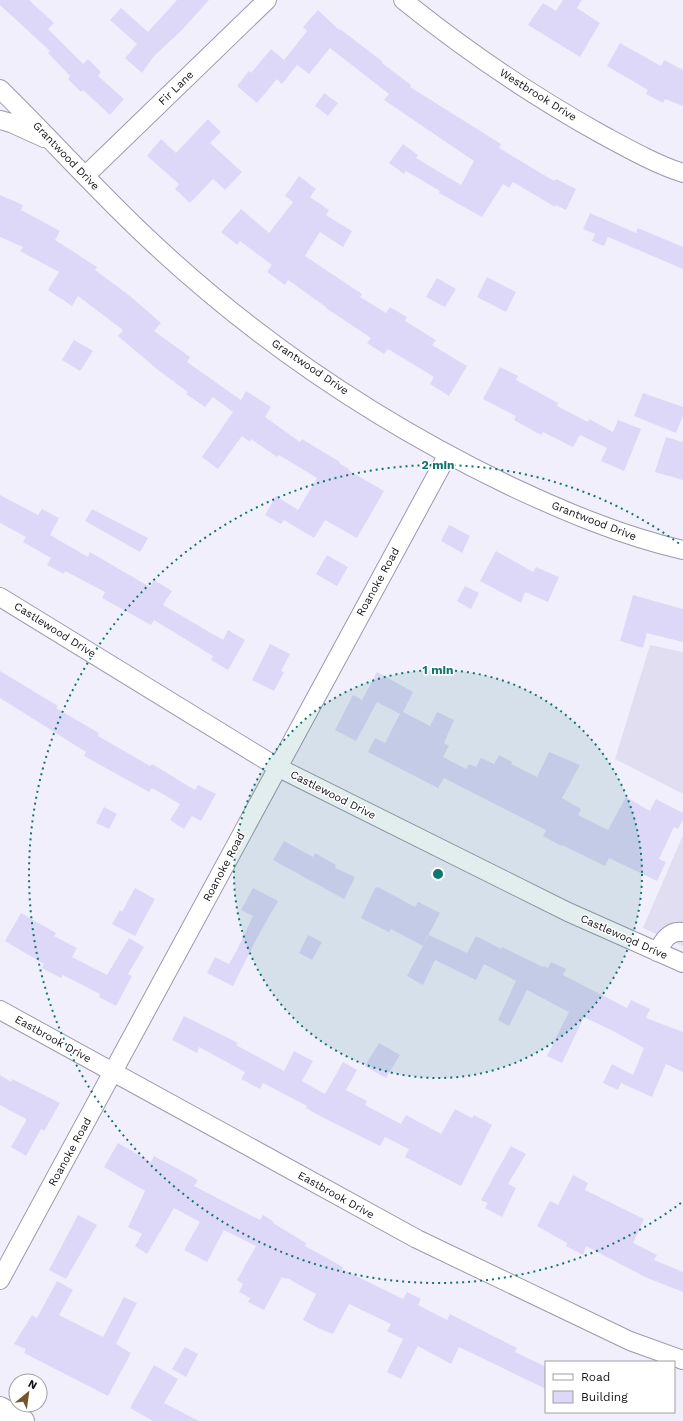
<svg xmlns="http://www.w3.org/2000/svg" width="683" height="1421" font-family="'Work Sans',sans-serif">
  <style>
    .built { fill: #e1def2 }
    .building { fill: #ddd8f7 }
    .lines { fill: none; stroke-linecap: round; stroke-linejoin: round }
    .minor-casing { stroke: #9c99aa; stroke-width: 20 }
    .major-casing { stroke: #9c99aa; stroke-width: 24 }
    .minor { stroke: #fff; stroke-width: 18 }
    .major { stroke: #fff; stroke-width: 22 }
    .ring { fill: none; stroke: #0f766e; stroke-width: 2; stroke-dasharray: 2 4 }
    .labels { text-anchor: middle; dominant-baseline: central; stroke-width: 3; stroke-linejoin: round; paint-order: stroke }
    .street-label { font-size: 11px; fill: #121117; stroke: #fff }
    .centre { fill: #0f766e; stroke: #fff; stroke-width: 2 }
    .ring-label { font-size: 12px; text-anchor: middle; font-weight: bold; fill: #0f766e; stroke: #fff; stroke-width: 3; stroke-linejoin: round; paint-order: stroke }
  </style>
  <rect width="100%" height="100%" fill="#f2effd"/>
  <path class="built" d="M650,645L683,652V794L615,759Z
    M683,835V946L643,928Z"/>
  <path class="building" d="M0,0H29L54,23L48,29L83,64L88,59L101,72L98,76L124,99L110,115L83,90L81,92L68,79L70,76L48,53L50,51L0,5Z
    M177,0H209L181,31L154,56L142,73L125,58L137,44L110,20L121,8L148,32Z
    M563,0H582L577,8L600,23L580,57L528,25L543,3L556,11Z
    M318,10L339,30L340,29L383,62L382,63L411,85L410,87L501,144L499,148L554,181L556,179L576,189L566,210L556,205L555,207L513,182L509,188L503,184L482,217L439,193L440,191L406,171L404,174L389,163L403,144L418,155L416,158L461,185L474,161L384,100L389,94L330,48L309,74L297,65L282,84L277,79L257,103L237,86L249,71L251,73L271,49L284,60L307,31L303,27Z
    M620,43L661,66L664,60L683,70V106L665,99L663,103L646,94L648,90L607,66Z
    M324,93L338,103L328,116L315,106Z
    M208,119L221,132L210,143L242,172L225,190L213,179L190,203L175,189L179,184L147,156L161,139L176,153Z
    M299,176L316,189L310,197L329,210L326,215L352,231L343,247L320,232L305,256L362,294L360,297L386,313L390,307L407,317L405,321L436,340L432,345L467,366L449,396L430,384L434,377L388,349L384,354L367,343L371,338L326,308V307L288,280L285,285L267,272L272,265L240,241L237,245L221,232L241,209L269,233L293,202L285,196Z
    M0,195L23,205L21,210L60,231L55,240L97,267L95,270L130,296L161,323L154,331L190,357L187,362L241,400L246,391L271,407L265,417L300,442L302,439L340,462L339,463L349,469L348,470L384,491L357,538L325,520L314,538L284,520L281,524L265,515L276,496L298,510L317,478L279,455L277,457L251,439L250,442L242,436L218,469L202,457L233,412L213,397L205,407L186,394L188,392L158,370L118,336L123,330L78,296L72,306L48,290L59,272L20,251L23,247L0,237Z
    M590,213L636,233L638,228L683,247V269L608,237L604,246L592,241L595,234L583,229Z
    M487,277L516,292L506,312L477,297Z
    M437,278L456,289L445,307L426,297Z
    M74,340L93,351L80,371L62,360Z
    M500,367L518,376L516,380L558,403L557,406L588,422L589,419L613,432L618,420L641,429L624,471L601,461L607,448L580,435L573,447L543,432L541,435L514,420L516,416L483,399Z
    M643,393L683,407V416L676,433L634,416Z
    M666,437L683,442V480L655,472Z
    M0,495L38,515L42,509L59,518L50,535L88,557L90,552L150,587L154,580L172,591L163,605L223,640L228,630L245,640L228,670L211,660L213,656L154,620L151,625L102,598L105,592L65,571L64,574L47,565L51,558L23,542L26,537L0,523Z
    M92,509L148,538L140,552L85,521Z
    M449,525L470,536L462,553L441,541Z
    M496,551L533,572L536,567L559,577L548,602L525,592L521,603L480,581Z
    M327,555L348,567L337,586L316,574Z
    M465,586L479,593L471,609L457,601Z
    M633,595L683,609V642L647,633L643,648L620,641Z
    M270,644L290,654L281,671L284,672L274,691L252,680Z
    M0,671L58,706L56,708L99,733L98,736L150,766L152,764L195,790L198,785L216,794L201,821L192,816L184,829L170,820L180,804L152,788L149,792L84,756L86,752L0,698Z
    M377,672L413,692L403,712L430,726L437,712L454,720L444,743L449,746L443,757L466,769L469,764L476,767L481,758L494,764L499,755L512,762L511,764L537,777L549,752L580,765L562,798L581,809L578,815L608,830L626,797L650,811L656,799L683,813V820L678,829L674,827L659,859L666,862L657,881L609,858L605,866L562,845L561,846L543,836L546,830L444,778L438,788L368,752L375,738L385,743L400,714L377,702L356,741L335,730L353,695L362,700Z
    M104,807L117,814L109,829L96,823Z
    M284,841L313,857L315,853L336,865L335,868L355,877L344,899L273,860Z
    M378,887L415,907L418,902L440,913L423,945L429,935L467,953L476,936L501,949L502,947L543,967L544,966L548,968L551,962L566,969L563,975L627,1008L631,1000L650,1009L646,1018L683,1032V1072L666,1064L652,1097L621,1083L618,1090L603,1083L612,1064L633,1075L644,1048L615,1032L584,1017L562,1063L547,1056L569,1012L527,990L509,1026L498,1020L516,981L484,964L476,980L435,960L423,985L407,976L423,946L391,929L389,932L361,918L375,888Z
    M135,888L155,899L135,936L112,924L120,910L122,912Z
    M253,888L278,901L258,936L233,986L207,973L215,957L229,964L237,950L253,916L241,910Z
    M21,913L56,933L54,936L77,948L72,957L107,975L129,938L144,947L128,974L132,976L116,1006L99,997L100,994L63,975L61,978L42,968L44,964L5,941Z
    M308,935L322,942L312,960L299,953Z
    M184,1016L238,1043L236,1045L284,1071L294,1051L313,1061L302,1081L325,1094L343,1062L357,1070L346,1090L367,1101L365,1105L401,1124L406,1115L441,1134L455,1109L472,1118L474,1115L492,1125L461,1186L405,1157L409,1149L385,1137L380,1146L320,1116L306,1108L307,1106L263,1083L260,1089L241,1079L245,1072L199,1047L197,1053L172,1040Z
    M379,1043L400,1055L386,1078L365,1066Z
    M0,1075L11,1082L12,1079L60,1103L44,1131L41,1129L26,1156L11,1147L26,1121V1119L0,1105Z
    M118,1143L151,1162L154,1156L180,1170L198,1180L194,1186L260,1220L263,1215L274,1222L273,1223L306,1243L305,1246L343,1267L342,1269L403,1299L407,1292L421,1299L418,1305L447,1320L450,1314L517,1348L515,1352L546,1367V1389L459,1347L451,1364L418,1346L401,1379L387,1372L403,1339L387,1331L391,1324L349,1304L333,1334L320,1329L303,1320L316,1294L287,1278L286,1279L282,1277L264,1310L248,1302L250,1298L239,1292L243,1284L237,1280L256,1246L224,1230L207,1262L184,1250L200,1222L174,1208L147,1254L135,1246L142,1234L128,1227L145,1191L104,1167Z
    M511,1146L526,1154L508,1184L516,1188L502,1217L485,1208L488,1203L481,1200Z
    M573,1175L588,1183L585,1190L644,1219L633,1243L657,1255L654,1260L683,1272V1292L645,1277L586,1246L583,1255L566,1246L567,1243L537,1226L550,1201L558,1205Z
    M78,1215L97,1225L66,1279L49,1270Z
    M57,1281L73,1290L59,1315L103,1337L124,1297L137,1303L116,1344L131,1353L108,1396L24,1353L26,1349L14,1344L32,1315L37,1318Z
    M185,1347L198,1354L186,1377L172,1369Z
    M154,1365L178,1379L164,1403L199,1421H153L130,1408Z"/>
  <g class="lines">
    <g class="minor-casing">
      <path id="minor" d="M403,0C465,50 531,95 601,134C627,148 655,164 683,173
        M0,89C47,135 91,184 138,229C246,333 372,419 506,484C563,511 622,536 683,550
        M0,120L11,123L44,138
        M85,176L267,0
        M0,597L277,767L568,912L683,963
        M657,952C663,941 669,930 683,932
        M0,1010L417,1239L630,1341L683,1360
        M0,1280L448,454"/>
    </g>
    <g class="major-casing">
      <path id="major" d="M0,1408L23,1421"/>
    </g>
    <use href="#minor" class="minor"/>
    <use href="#major" class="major"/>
  </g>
  <circle cx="438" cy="874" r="204" fill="#0f766e" fill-opacity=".12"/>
  <g class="ring">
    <circle cx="438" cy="874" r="204"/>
    <path d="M681 1203A409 409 0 1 1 681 545"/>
  </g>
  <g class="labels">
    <g class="street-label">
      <text transform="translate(176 88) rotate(-44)">Fir Lane</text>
      <text transform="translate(538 95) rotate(32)">Westbrook Drive</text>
      <text transform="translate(66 156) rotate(46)">Grantwood Drive</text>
      <text transform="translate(310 367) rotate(34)">Grantwood Drive</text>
      <text transform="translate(594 521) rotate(21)">Grantwood Drive</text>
      <text transform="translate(378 582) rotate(-61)">Roanoke Road</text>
      <text transform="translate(55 630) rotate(32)">Castlewood Drive</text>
      <text transform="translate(333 795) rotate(27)">Castlewood Drive</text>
      <text transform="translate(224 867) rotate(-62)">Roanoke Road</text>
      <text transform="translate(624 937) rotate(24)">Castlewood Drive</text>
      <text transform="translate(53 1039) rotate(29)">Eastbrook Drive</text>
      <text transform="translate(70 1152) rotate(-61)">Roanoke Road</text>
      <text transform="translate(336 1195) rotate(29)">Eastbrook Drive</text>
    </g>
  </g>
  <circle cx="438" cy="874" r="6" class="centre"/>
  <g class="ring-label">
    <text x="438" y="469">2 min</text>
    <text x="438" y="674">1 min</text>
  </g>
  <rect x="545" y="1361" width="130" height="52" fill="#ffffff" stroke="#a0a0a2"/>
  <rect x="553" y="1374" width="20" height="6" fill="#ffffff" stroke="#a0a0a2"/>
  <text x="581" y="1381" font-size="12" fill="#121117">Road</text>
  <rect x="553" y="1391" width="20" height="12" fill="#ddd8f7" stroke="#a0a0a2"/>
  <text x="581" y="1401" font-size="12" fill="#121117">Building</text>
  <g transform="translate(28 1393) rotate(29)"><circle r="19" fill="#ffffff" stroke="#a0a0a2"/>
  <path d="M0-3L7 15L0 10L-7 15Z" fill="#74562b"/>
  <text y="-6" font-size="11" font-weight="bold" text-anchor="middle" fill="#121117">N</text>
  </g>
</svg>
